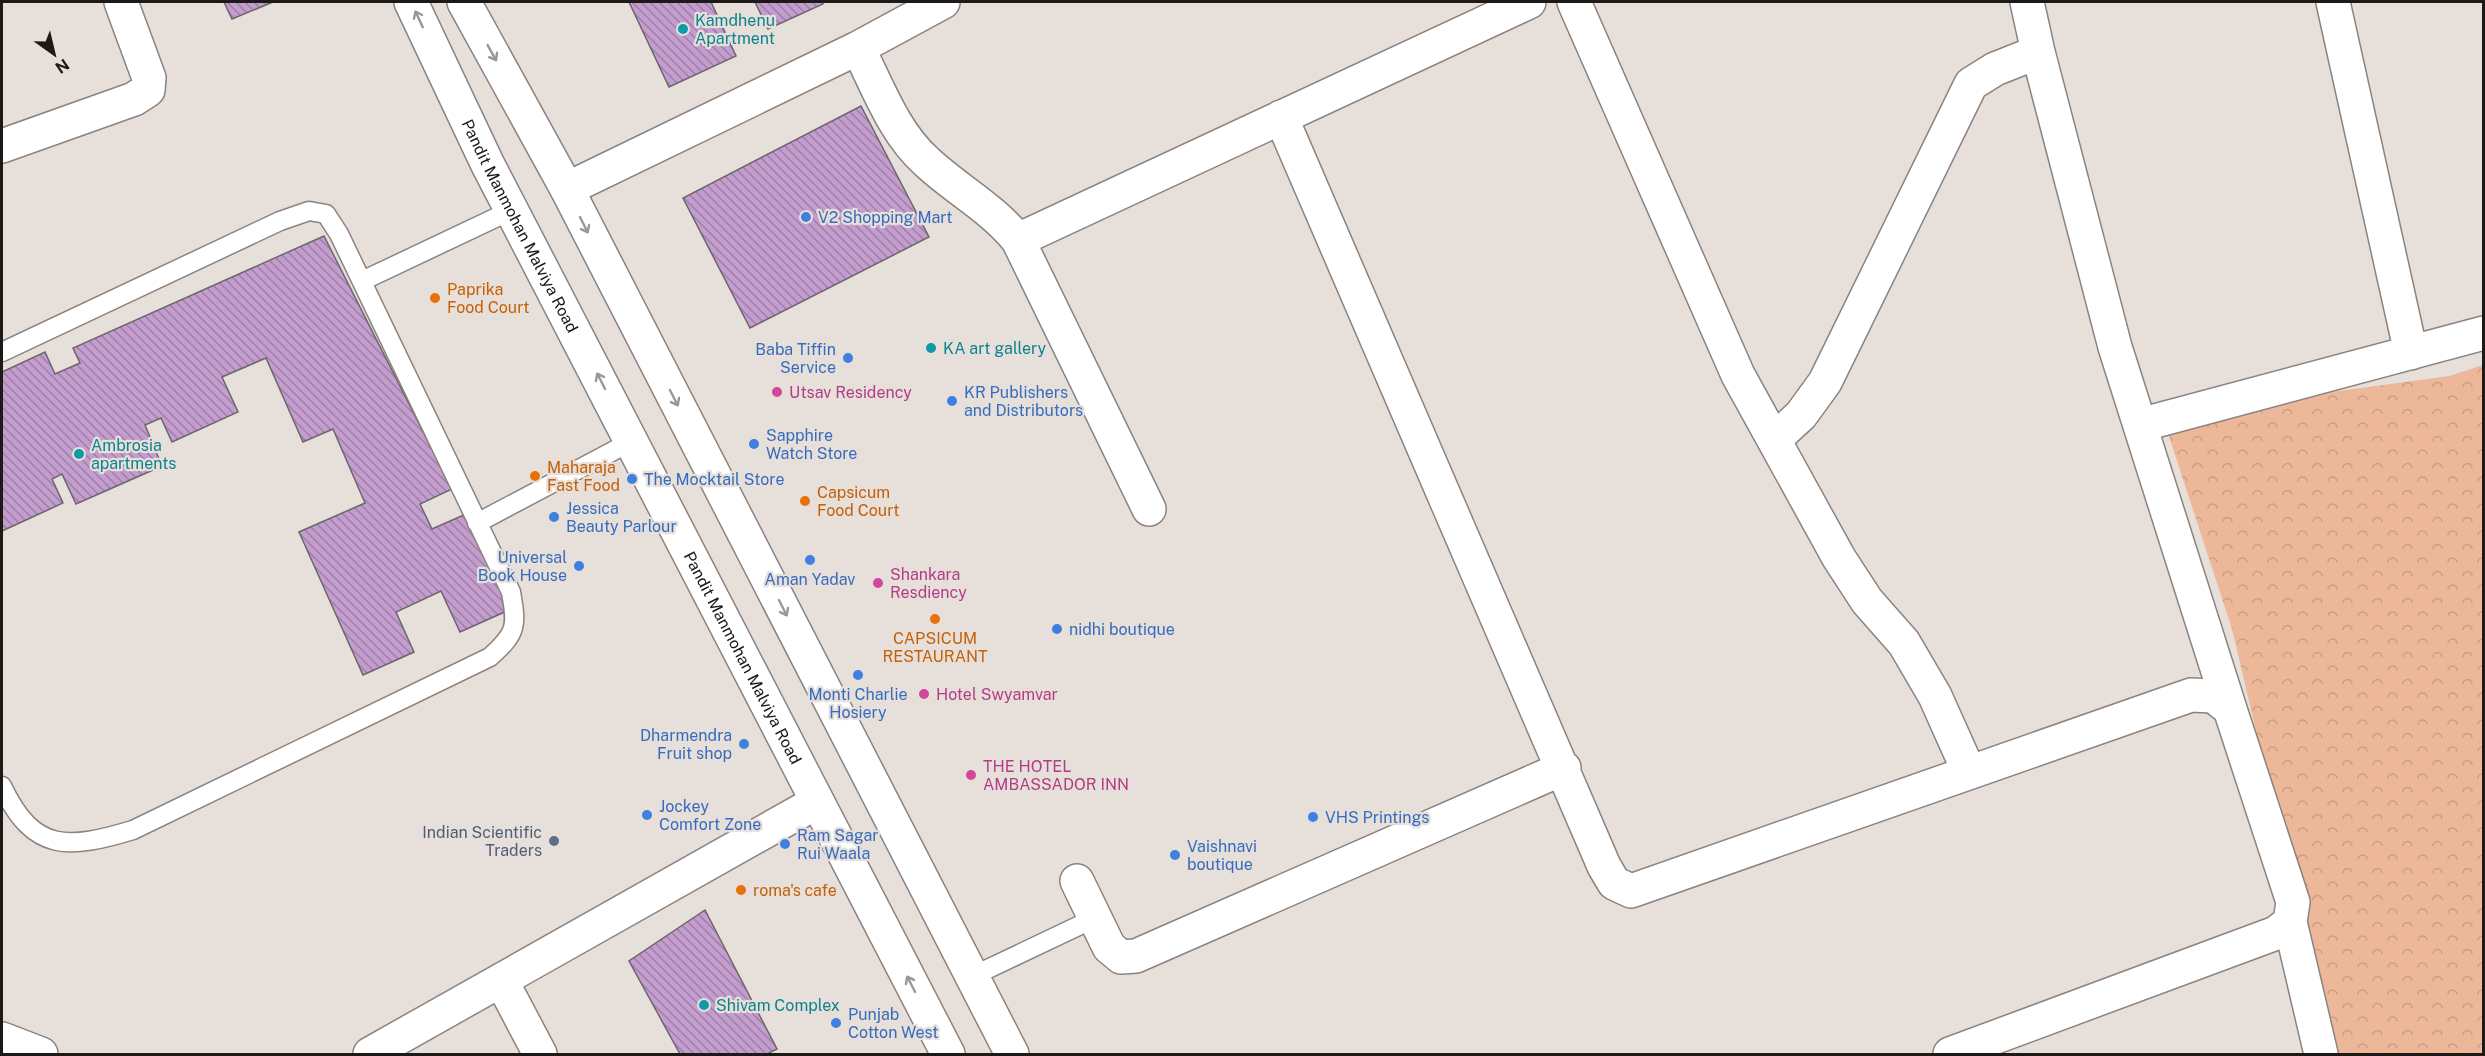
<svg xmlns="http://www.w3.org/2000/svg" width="2485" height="1056" font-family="'Public Sans',sans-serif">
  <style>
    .park { fill: url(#park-crowns) }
    .building { fill: url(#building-back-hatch); stroke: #6a666c; stroke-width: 1.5 }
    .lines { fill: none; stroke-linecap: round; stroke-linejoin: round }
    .lane-casing { stroke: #8b837f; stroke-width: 21 }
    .street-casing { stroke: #8b837f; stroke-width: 36 }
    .secondary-casing { stroke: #8b837f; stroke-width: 36 }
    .primary-casing { stroke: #8b837f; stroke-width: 36 }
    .lane { stroke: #fff; stroke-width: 18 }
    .street { stroke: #fff; stroke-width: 33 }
    .secondary { stroke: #fff; stroke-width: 33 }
    .primary { stroke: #fff; stroke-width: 33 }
    .oneway { stroke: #999897 }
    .culture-dot { fill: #0f9aa8; stroke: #e7dfda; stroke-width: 2 }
    .shop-dot { fill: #3f7fe0; stroke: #e7dfda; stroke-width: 2 }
    .food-dot { fill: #e8710a; stroke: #e7dfda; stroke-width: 2 }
    .hotel-dot { fill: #d1479c; stroke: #e7dfda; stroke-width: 2 }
    .service-dot { fill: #5c6f8a; stroke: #e7dfda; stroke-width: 2 }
    .labels { text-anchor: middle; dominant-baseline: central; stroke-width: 4.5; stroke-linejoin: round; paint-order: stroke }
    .culture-label { font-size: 16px; fill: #0d838f; stroke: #e7dfda; text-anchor: start }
    .shop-label { font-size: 16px; fill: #366cbe; stroke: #e7dfda; text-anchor: start }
    .street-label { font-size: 16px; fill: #1c1917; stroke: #e7dfda }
    .food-label { font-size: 16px; fill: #c56008; stroke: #e7dfda; text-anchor: start }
    .hotel-label { font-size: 16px; fill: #b23c85; stroke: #e7dfda; text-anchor: start }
    .service-label { font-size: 16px; fill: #4e5e75; stroke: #e7dfda; text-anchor: end }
  </style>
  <defs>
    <pattern id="park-crowns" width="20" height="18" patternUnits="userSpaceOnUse" patternTransform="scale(1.5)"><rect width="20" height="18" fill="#ecb899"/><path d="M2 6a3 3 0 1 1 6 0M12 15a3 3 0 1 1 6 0" fill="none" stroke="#ca9e83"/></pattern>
    <pattern id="building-back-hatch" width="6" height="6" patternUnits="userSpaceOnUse" patternTransform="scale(1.5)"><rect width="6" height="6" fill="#c49dcf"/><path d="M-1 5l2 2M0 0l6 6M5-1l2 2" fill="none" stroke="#9e7fa7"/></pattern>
  </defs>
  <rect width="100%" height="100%" fill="#e7dfda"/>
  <path class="park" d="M2483,365V1054H2332L2232,629L2162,415L2449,376Z"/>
  <path class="building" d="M224,2H273L232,19Z
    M629,2H711L736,56L669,87Z
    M755,2H822L823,4L768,29Z
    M861,106L929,237L750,328L683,198Z
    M324,236L452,489L420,504L432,529L466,514L509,610L460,632L441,591L396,612L414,652L363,675L299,532L365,503L333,429L303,442L266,358L222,377L238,412L172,442L161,418L145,425L162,466L76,504L62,474L52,479L63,503L2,531V372L45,352L55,374L80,363L73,348Z
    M705,910L777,1049L767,1054H680L629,961Z"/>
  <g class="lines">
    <g class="lane-casing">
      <path id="lane" d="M362,281L512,210
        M2,352L280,221L309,211L326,214L339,234L511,592C517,626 517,633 490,657L133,830C69,849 34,854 2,786
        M477,523L632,441
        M973,976L1095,918"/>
    </g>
    <g class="street-casing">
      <path id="street" d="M1574,2L1738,375L1839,558L1867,601L1904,643L1935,696L1969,772
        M2333,2L2411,353
        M858,48C878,87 894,133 927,162C957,190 991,207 1018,240L1149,509
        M2038,52L2115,347L2230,709
        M1281,117L1604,866L1614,883L1631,891L2191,695L2213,696L2230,709L2293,902L2290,922L2276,933L1950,1054
        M2,146L134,99L148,90L149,78L121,2
        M567,189L858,48L943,2
        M1018,240L1529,2
        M2140,425L2484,333
        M1774,440L1801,415L1825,382L1971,84L1995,69L2038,52L2027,2
        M1077,881L1109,947L1121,957L1136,956L1564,768
        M2290,922L2321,1054
        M501,980L540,1054
        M370,1054L817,802"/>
    </g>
    <g class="secondary-casing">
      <path id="secondary" d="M2,1039L41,1054"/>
    </g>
    <g class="primary-casing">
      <g id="primary">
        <path id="s1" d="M411,2L487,163L948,1054"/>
        <path d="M464,2L567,189L1012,1054"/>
      </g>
    </g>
    <use href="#lane" class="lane"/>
    <use href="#street" class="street"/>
    <use href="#secondary" class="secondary"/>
    <use href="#primary" class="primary"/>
  </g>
  <defs><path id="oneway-shaft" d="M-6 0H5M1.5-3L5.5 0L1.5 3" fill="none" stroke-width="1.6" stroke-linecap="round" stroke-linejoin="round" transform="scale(1.5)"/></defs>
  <g class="oneway">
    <use href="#oneway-shaft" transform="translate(419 19) rotate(-115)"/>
    <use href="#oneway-shaft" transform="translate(492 53) rotate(61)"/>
    <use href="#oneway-shaft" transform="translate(584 225) rotate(63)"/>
    <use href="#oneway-shaft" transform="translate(601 381) rotate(-117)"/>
    <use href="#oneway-shaft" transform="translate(674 398) rotate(63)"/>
    <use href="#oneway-shaft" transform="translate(783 608) rotate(63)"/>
    <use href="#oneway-shaft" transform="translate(911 984) rotate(-117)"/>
  </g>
  <g class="culture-dot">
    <circle cx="683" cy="29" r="6"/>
    <circle cx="931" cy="348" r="6"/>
    <circle cx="79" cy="454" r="6"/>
    <circle cx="704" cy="1005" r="6"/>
  </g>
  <g class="shop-dot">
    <circle cx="806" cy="217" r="6"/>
    <circle cx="848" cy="358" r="6"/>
    <circle cx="952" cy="401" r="6"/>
    <circle cx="754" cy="444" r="6"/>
    <circle cx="632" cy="479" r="6"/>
    <circle cx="554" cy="517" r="6"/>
    <circle cx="810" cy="560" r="6"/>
    <circle cx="579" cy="566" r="6"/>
    <circle cx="1057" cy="629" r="6"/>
    <circle cx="858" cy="675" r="6"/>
    <circle cx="744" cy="744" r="6"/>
    <circle cx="647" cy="815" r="6"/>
    <circle cx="1313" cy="817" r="6"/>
    <circle cx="785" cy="844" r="6"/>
    <circle cx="1175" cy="855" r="6"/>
    <circle cx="836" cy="1023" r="6"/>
  </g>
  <g class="food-dot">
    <circle cx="435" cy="298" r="6"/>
    <circle cx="535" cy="476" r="6"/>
    <circle cx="805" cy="501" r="6"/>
    <circle cx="935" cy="619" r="6"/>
    <circle cx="741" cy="890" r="6"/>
  </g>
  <g class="hotel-dot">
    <circle cx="777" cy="392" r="6"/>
    <circle cx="878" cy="583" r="6"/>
    <circle cx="924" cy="694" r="6"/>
    <circle cx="971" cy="775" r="6"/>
  </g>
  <circle class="service-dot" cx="554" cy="841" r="6"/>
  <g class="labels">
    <g class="culture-label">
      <text x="695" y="20">Kamdhenu<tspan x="695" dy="18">Apartment</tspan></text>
      <text x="943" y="348">KA art gallery</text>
      <text x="91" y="445">Ambrosia<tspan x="91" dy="18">apartments</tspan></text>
      <text x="716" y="1005">Shivam Complex</text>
    </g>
    <g class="shop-label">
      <text x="818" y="217">V2 Shopping Mart</text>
      <text x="836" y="349" text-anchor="end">Baba Tiffin<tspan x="836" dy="18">Service</tspan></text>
      <text x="964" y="392">KR Publishers<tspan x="964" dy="18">and Distributors</tspan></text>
      <text x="766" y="435">Sapphire<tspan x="766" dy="18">Watch Store</tspan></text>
      <text x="644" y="479">The Mocktail Store</text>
      <text x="566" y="508">Jessica<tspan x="566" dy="18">Beauty Parlour</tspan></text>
      <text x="567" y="557" text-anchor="end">Universal<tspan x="567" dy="18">Book House</tspan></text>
      <text x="810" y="579" text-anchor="middle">Aman Yadav</text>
      <text x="1069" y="629">nidhi boutique</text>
      <text x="858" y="694" text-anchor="middle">Monti Charlie<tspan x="858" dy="18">Hosiery</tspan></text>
      <text x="732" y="735" text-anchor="end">Dharmendra<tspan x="732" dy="18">Fruit shop</tspan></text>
      <text x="659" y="806">Jockey<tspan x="659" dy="18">Comfort Zone</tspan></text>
      <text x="1325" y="817">VHS Printings</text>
      <text x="797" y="835">Ram Sagar<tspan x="797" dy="18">Rui Waala</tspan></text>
      <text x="1187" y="846">Vaishnavi<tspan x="1187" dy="18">boutique</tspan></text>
      <text x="848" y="1014">Punjab<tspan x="848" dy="18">Cotton West</tspan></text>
    </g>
    <g class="street-label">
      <text stroke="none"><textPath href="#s1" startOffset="249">Pandit Manmohan Malviya Road</textPath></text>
      <text stroke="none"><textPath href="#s1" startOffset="735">Pandit Manmohan Malviya Road</textPath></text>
    </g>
    <g class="food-label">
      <text x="447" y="289">Paprika<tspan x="447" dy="18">Food Court</tspan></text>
      <text x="547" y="467">Maharaja<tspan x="547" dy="18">Fast Food</tspan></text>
      <text x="817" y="492">Capsicum<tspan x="817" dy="18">Food Court</tspan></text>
      <text x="935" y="638" text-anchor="middle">CAPSICUM<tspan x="935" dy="18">RESTAURANT</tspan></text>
      <text x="753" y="890">roma's cafe</text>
    </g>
    <g class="hotel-label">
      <text x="789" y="392">Utsav Residency</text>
      <text x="890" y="574">Shankara<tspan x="890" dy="18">Resdiency</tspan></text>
      <text x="936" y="694">Hotel Swyamvar</text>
      <text x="983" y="766">THE HOTEL<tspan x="983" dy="18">AMBASSADOR INN</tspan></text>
    </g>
    <g class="service-label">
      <text x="542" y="832">Indian Scientific<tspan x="542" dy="18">Traders</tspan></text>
    </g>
  </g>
  <rect width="2485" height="1056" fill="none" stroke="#1c1917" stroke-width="6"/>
  <g transform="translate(54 54) rotate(146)" stroke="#e7dfda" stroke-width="4.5" paint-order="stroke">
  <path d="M0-4.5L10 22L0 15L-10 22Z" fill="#1c1917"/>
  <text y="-9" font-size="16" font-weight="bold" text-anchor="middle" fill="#1c1917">N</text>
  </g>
</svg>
